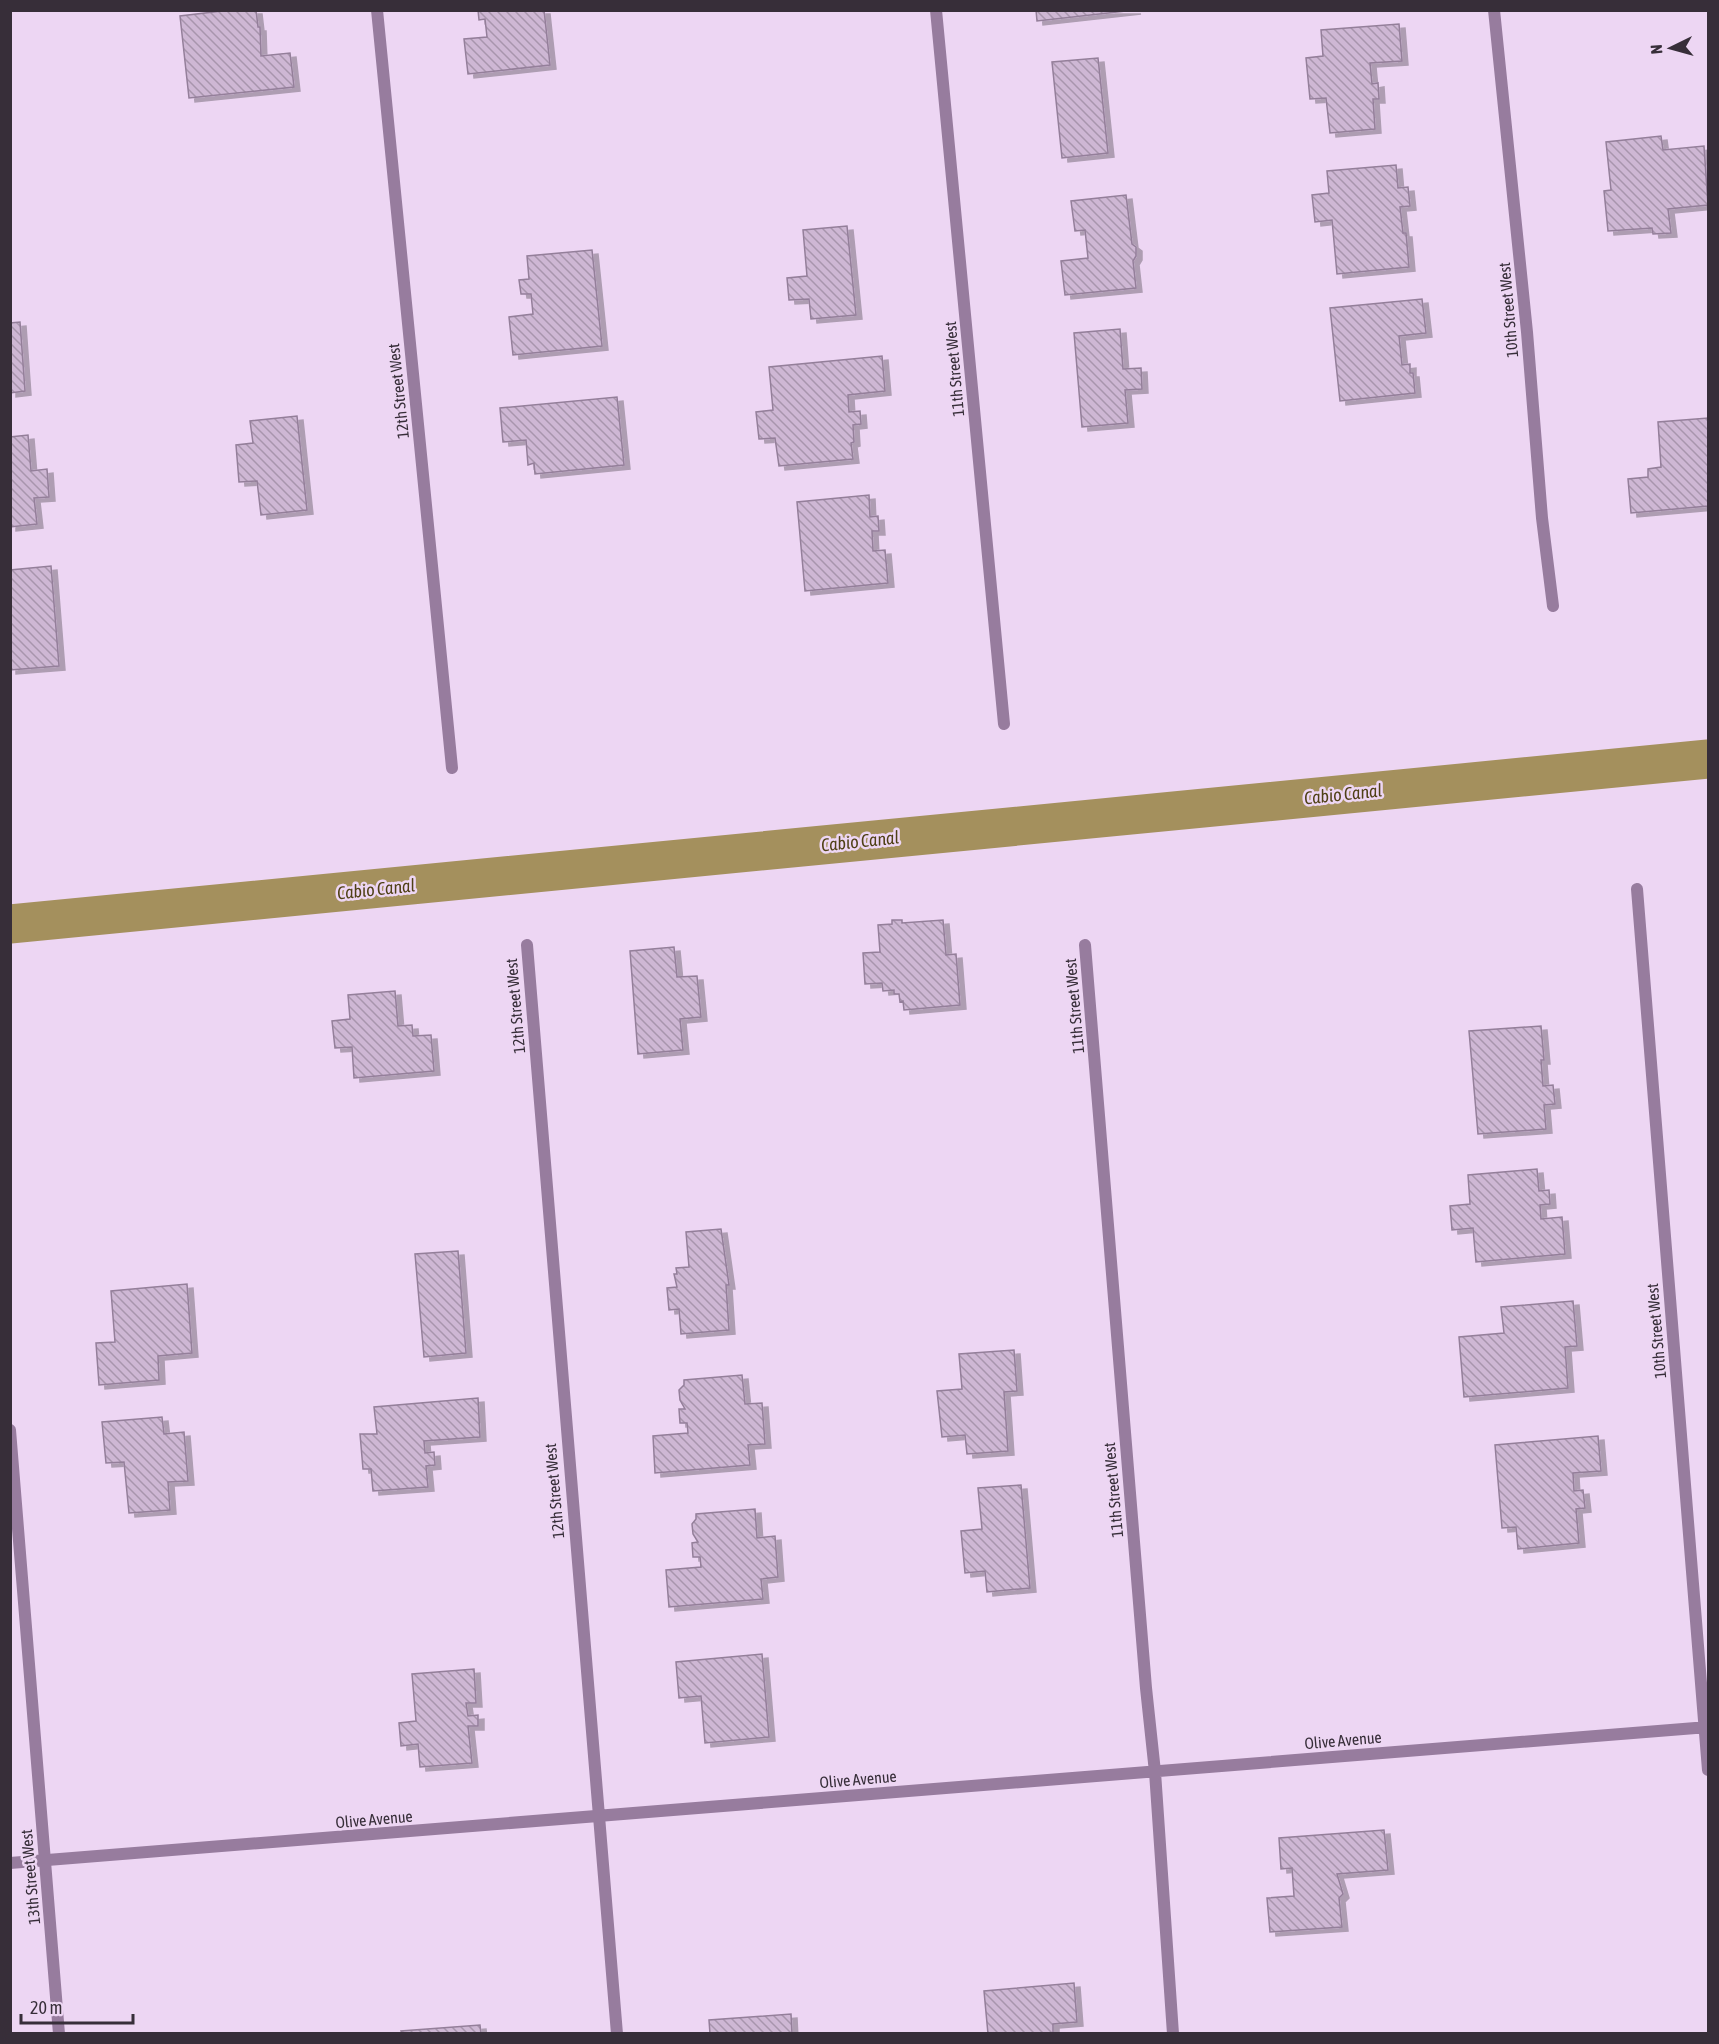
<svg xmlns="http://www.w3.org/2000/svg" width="1719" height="2044" font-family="'Asap Condensed',sans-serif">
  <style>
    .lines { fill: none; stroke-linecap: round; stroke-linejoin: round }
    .canal { stroke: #a4905d; stroke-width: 39 }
    .building { fill: url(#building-back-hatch); stroke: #947f9a; stroke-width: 1.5; filter: url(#shadow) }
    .street { stroke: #977c9e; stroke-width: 12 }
    .labels { text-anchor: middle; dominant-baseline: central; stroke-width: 5; stroke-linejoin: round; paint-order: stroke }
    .street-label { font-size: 16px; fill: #372e39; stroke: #edd6f3 }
    .water-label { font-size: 18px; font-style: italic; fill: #4f4016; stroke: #edd6f3 }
  </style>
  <defs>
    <pattern id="building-back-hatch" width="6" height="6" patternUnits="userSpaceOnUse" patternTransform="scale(1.5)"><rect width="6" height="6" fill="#ceb7d4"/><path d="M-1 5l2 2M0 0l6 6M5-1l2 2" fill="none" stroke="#a895ad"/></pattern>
    <filter id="shadow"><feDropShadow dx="6" dy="4" stdDeviation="0" flood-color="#0004"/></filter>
  </defs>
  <rect width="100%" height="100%" fill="#edd6f3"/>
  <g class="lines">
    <path class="canal" d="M10,924L1708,759"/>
  </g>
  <path class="building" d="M230,10H256L258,27H260L261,56L290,53L294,87L189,98L180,16Z
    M478,10H544L550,65L468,74L464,39L487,37L485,19L479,20Z
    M1036,10H1135L1037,21Z
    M1399,24L1402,61L1370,63L1372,84L1378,83L1379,99H1373L1375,129L1330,133L1326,98L1310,99L1306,58L1323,56L1321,30Z
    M1098,58L1108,153L1062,158L1052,62Z
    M1661,136L1663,150L1704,146L1708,205L1668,209L1671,233L1653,234L1652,228L1608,231L1604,191L1611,190L1606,142Z
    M1396,165L1398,188L1408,187L1410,206L1400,207L1403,233H1406L1409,267L1337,274L1332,220L1315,222L1312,195L1329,193L1327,171Z
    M1126,195L1132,244L1136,247V256L1133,261L1136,288L1065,295L1061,261L1088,258L1085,230L1075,231L1071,201Z
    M847,226L856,315L811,319L809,299L789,300L787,278L807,276L803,230Z
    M592,250L602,346L513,355L509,317L533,314L531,294H521L519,280L529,279L527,256Z
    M1422,299L1426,333L1399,336L1402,365L1410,364V373H1413L1415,393L1340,401L1330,308Z
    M20,322L25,391L10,393V323Z
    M1120,329L1123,369L1141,368L1142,389L1125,390L1128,423L1082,427L1074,333Z
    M882,356L885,391L848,395L849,412L860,411L861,424L853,425L854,442L851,443L853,459L779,466L775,438L759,439L756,412L773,410L769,367Z
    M617,397L624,465L535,474L534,463L528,465L526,440L503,442L500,408Z
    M297,416L307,510L261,515L257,481L239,482L236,445L253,443L250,421Z
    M1708,418V506L1631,513L1628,479L1648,477V469L1661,467L1658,422Z
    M28,435L31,471L47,469L49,497L34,498L37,524L10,527V437Z
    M869,495L870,517L878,516L879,531H872L873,551L885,550L888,583L805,591L797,502Z
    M51,566L59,666L10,670V570Z
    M892,920H902V923L943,920L946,955L956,954L960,1005L904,1010L903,1001L900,1002L899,994H894V990L883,991L882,983L865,984L863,953L880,952L878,925L892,924Z
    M674,947L677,977L697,976L701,1017L680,1019L683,1050L638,1054L630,951Z
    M395,991L398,1026L412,1025L413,1036L431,1035L434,1071L354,1078L352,1047L335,1048L332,1021L350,1019L348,995Z
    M1541,1026L1544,1060H1541L1543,1086L1553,1085L1555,1104L1544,1105L1546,1129L1478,1134L1469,1031Z
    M1537,1169L1539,1191L1549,1190L1550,1204L1540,1205L1541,1219L1562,1217L1565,1254L1476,1262L1473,1228L1452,1230L1450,1206L1470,1204L1468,1175Z
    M721,1229L729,1285H726L729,1330L681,1334L679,1309L669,1310L667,1288L677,1287L674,1274H677L676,1268L689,1267L686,1232Z
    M458,1251L466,1353L424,1357L415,1254Z
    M187,1284L192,1353L158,1356L159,1380L99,1385L96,1343L115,1342L111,1291Z
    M1573,1301L1577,1346L1565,1347L1568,1388L1464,1397L1459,1337L1504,1333L1501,1307Z
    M1014,1350L1017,1391L1004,1392L1008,1451L967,1454L965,1435L942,1437L937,1391L962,1389L959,1354Z
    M742,1375L745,1404L762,1403L765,1444L748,1445L750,1465L655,1473L653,1436L688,1433L687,1423H680L679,1409H685L680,1400L679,1390L684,1385V1380Z
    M478,1398L480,1437L424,1441L425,1453L434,1452L435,1465L426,1466L428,1487L373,1491L371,1469H363L360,1434H377L374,1407Z
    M162,1417L164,1434L184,1432L188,1481L168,1482L170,1510L129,1513L124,1462L106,1463L102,1422Z
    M1598,1436L1601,1471L1573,1473L1574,1491L1583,1490L1585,1508L1576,1509L1579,1543L1518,1549L1516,1527L1502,1528L1495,1445Z
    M1021,1485L1030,1588L987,1592L985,1571L965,1573L961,1531L982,1529L978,1488Z
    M755,1509L757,1538L775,1536L778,1577L761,1579L763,1599L669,1607L666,1570L701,1567L700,1557H693L692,1543L698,1542L693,1534L692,1524L696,1519V1514Z
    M762,1654L769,1737L705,1743L701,1696L679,1698L676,1662Z
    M474,1669L476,1703H466L468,1716L478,1715V1726H468L472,1763L420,1767L418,1744L401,1746L399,1723L416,1721L412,1674Z
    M1384,1830L1388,1870L1337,1874L1343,1894L1339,1898L1342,1927L1270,1932L1267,1898L1294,1896L1292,1868L1281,1869L1279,1838Z
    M1074,1983L1077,2022L1053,2024V2034H988L984,1991Z
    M791,2014L792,2034H710L709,2020Z
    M480,2025L481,2034H402L401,2031Z"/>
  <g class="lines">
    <path class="street" d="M377,10L452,768
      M936,10L1004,724
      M1494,10L1527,332L1542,518L1553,606
      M1637,889L1708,1770
      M527,945L617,2034
      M1085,945L1146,1688L1155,1772L1173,2034
      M10,1430L59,2034
      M10,1863L1708,1727"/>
  </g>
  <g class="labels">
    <g class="street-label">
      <text transform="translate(1508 310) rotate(-95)">10th Street West</text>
      <text transform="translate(954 369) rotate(-95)">11th Street West</text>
      <text transform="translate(398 391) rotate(-96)">12th Street West</text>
      <text transform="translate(515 1006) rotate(-95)">12th Street West</text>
      <text transform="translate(1074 1006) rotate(-95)">11th Street West</text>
      <text transform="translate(1656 1331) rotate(-95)">10th Street West</text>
      <text transform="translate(1113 1490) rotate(-95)">11th Street West</text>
      <text transform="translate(554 1491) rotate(-95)">12th Street West</text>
      <text transform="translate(1343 1740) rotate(-5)">Olive Avenue</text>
      <text transform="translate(858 1779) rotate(-5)">Olive Avenue</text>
      <text transform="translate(374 1819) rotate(-5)">Olive Avenue</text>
      <text transform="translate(30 1877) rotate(-95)">13th Street West</text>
    </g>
    <g class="water-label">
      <text transform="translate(1343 794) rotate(-6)">Cabio Canal</text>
      <text transform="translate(860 841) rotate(-6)">Cabio Canal</text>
      <text transform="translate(376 889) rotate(-6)">Cabio Canal</text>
    </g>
  </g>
  <rect width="1719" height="2044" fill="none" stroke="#372e39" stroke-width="24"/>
  <g transform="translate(1671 48) rotate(265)" stroke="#edd6f3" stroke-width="4.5" paint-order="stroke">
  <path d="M0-4.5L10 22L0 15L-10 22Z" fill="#372e39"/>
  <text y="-9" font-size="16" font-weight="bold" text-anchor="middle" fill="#372e39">N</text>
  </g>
  <path d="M21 2014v9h112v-9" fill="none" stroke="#372e39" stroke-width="3"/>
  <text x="30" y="2014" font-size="18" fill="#372e39" stroke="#edd6f3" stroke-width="4.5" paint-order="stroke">20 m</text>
</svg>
